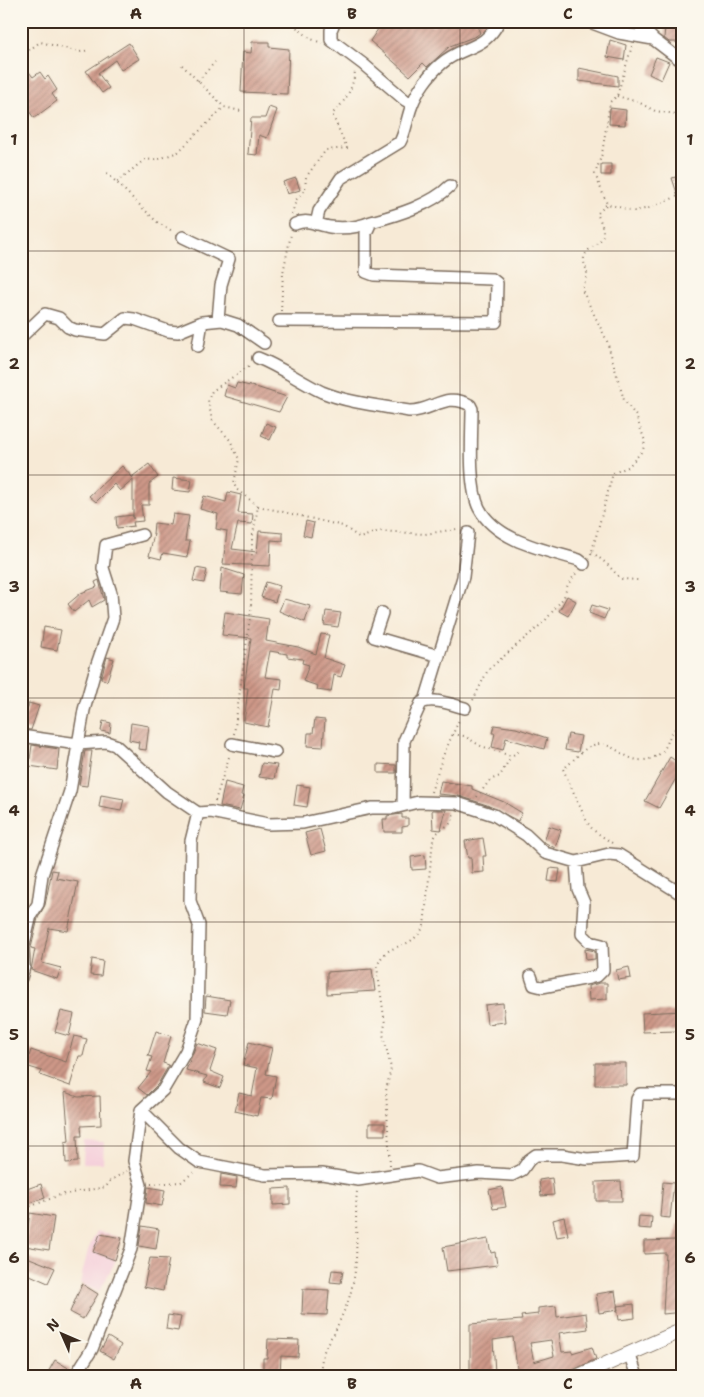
<svg xmlns="http://www.w3.org/2000/svg" width="704" height="1397" font-family="'Shantell Sans',sans-serif">
  <style>
    .built { fill: #f5cfda }
    .building { fill: url(#building-hatch); fill-rule: evenodd }
    .lines { fill: none; stroke-linecap: round; stroke-linejoin: round }
    .minor-casing { stroke: #7d6d5e; stroke-width: 14 }
    .major-casing { stroke: #7d6d5e; stroke-width: 16 }
    .path { stroke: #7d6d5e; stroke-width: 2; stroke-dasharray: 1 4; stroke-linecap: butt }
    .minor { stroke: #fff; stroke-width: 11 }
    .major { stroke: #fff; stroke-width: 14 }
    .grid { fill: none; stroke: #3b2a1e; stroke-width: 1; stroke-opacity: 0.55 }
    .neatline { fill: none; stroke: #3b2a1e; stroke-width: 2 }
    .grid-label { font-size: 16px; text-anchor: middle; font-weight: bold; fill: #3b2a1e }
  </style>
  <defs>
    <pattern id="building-hatch" width="6" height="6" patternUnits="userSpaceOnUse" patternTransform="scale(1.25)"><rect width="6" height="6" fill="#ce9888"/><path d="M-1 1l2-2M0 6l6-6M5 7l2-2" fill="none" stroke="#a87c6f"/></pattern>
  </defs>
  <rect width="100%" height="100%" fill="#fbf7ec"/>
  <filter id="ink" filterUnits="userSpaceOnUse"><feTurbulence type="fractalNoise" baseFrequency=".02" numOctaves="2"/><feDisplacementMap in="SourceGraphic" scale="10" xChannelSelector="R" yChannelSelector="G"/><feConvolveMatrix kernelMatrix="1 2 1 2 8 2 1 2 1" color-interpolation-filters="sRGB"/></filter>
  <filter id="wash" filterUnits="userSpaceOnUse"><feTurbulence type="fractalNoise" baseFrequency=".0096" numOctaves="4" result="noise"/><feDisplacementMap in="SourceGraphic" scale="20" xChannelSelector="R" yChannelSelector="G"/><feGaussianBlur stdDeviation="1.12" result="paint"/><feColorMatrix in="noise" values="0 0 0 0 0 0 0 0 0 0 0 0 0 0 0 0 0 1.4 0 .05"/><feComposite in="paint" operator="in"/></filter>
  <g filter="url(#wash)">
    <rect width="100%" height="100%" fill="#f7ead6"/>
    <path class="built" d="M84,1141L104,1142L103,1163H83Z
      M97,1231L122,1238L114,1264L99,1292L80,1283L88,1250Z"/>
    <g id="blocks">
      <path class="building" d="M374,21H427L432,26L445,21H490L488,25L478,28L480,33L476,36L450,46L427,67L423,63L410,76L370,41L380,26Z
        M665,27H680V42H669L664,38Z
        M610,40L626,45L624,60L607,57Z
        M252,42H269V47L289,49L287,94L241,92L243,52L251,53Z
        M129,43L139,59L121,70L115,60L98,73L109,88L102,93L86,71Z
        M656,57L669,62L661,80L649,74Z
        M21,62L33,77L40,72L45,79L48,76L57,90L52,94L57,101L34,118L21,100Z
        M579,68L618,76V86L579,81Z
        M269,107L277,110L267,138L259,135L257,155L248,154L251,118H265Z
        M610,108L626,110L625,125L609,124Z
        M601,164H611V175H601Z
        M683,175V205H681L672,178Z
        M296,178L300,190L287,194L283,182Z
        M237,383L259,388L287,397L279,412L224,396L227,385L235,388Z
        M266,423L276,427L270,440L261,436Z
        M149,464L158,477L149,484V505H141L143,521L133,522L134,526L117,528L116,517L133,515V519V480L120,491L114,484L96,502L89,496L122,466L133,478V476Z
        M173,478L192,480L190,492L172,490Z
        M228,492L241,495L238,513L253,514L252,524L238,523L232,549L257,552L259,531L283,533V541L271,540L270,566L223,564L227,531L216,529L218,514L200,509L204,496L226,502Z
        M173,514L189,516L185,541H190L187,557L163,553L161,559L149,556L154,534H153L154,523L171,525Z
        M306,521L314,523L311,537L303,535Z
        M196,568L207,570L204,583L193,581Z
        M222,568L244,575L242,594L220,592Z
        M99,580L104,600L92,607L89,600L74,612L68,604L81,593L97,587L95,582Z
        M266,582L280,586L275,602L261,597Z
        M567,596L576,601L568,616L559,611Z
        M284,599L310,606L305,622L279,611Z
        M592,605L608,610L604,619L589,613Z
        M326,611L341,613L338,627L324,625Z
        M225,612L269,619L266,641L298,647L316,654L321,634L329,635L324,658L345,665L341,677L334,675L331,692L317,690L318,686L303,681L309,665L302,663L303,659L287,657V654L270,651L265,677L282,679L281,690L275,689L268,727L244,722L248,688H244L251,638L222,635Z
        M44,627L61,630L57,650L41,647Z
        M107,657L114,659L107,681L101,678Z
        M29,703L39,706L31,730L21,729Z
        M315,719L325,720L323,747L307,746L308,733H313Z
        M103,721L111,723L110,733L101,731Z
        M131,723L149,726L146,750L138,749L139,742L129,740Z
        M494,725L516,728L547,738L544,749L506,738L503,750L492,747L495,733H492Z
        M568,734L581,736L578,752L565,750Z
        M32,745L59,749L57,770L29,766Z
        M85,751H92L87,786L79,785Z
        M670,757L683,766L659,808L645,801Z
        M262,763L277,765L274,779L259,777Z
        M378,764L396,765V773H378Z
        M441,781L472,786V789L504,802L522,813L518,821L487,805L459,796L438,794Z
        M225,782L243,787L241,795L244,796L240,810L220,806Z
        M297,785L310,787L307,807L294,805Z
        M101,795L124,799L121,811L99,807Z
        M432,810H446L441,830L433,829Z
        M402,814V818H408V826L402,827V832H384L383,819H387V816Z
        M549,826L561,830L555,848L544,842Z
        M320,829L326,851L311,855L305,833Z
        M483,838L486,856H483L484,872L472,873L471,858H468L465,841Z
        M425,855L426,869L412,870L411,857Z
        M550,868L560,869L558,882L548,881Z
        M52,870L58,871L56,878L78,882L68,931L49,928L42,963L61,968L57,979L31,970L35,949L31,948L38,918L45,905Z
        M585,949L595,951V959L586,960Z
        M92,959L103,961L101,976L90,975Z
        M629,967L631,978L618,980L616,970Z
        M372,969L375,991L327,994V972Z
        M600,983H607V999L589,1000L588,986Z
        M206,996L230,1000L227,1014L205,1011Z
        M503,1003L505,1022L487,1024L485,1005Z
        M61,1011L74,1014L69,1036L55,1032Z
        M683,1011V1019L677,1020L678,1031L643,1032L642,1013Z
        M156,1031L171,1036L163,1063L169,1065L158,1084L147,1095L138,1088L151,1072L147,1071L152,1057L148,1056Z
        M74,1036L87,1039L83,1056H79L70,1086L40,1075L42,1071L26,1066L31,1050L66,1062Z
        M249,1042L272,1048L266,1074L276,1076L272,1099L261,1098L257,1116L235,1111L239,1093L252,1096L257,1068L243,1065Z
        M197,1043L217,1050L210,1071L224,1077L220,1088L204,1082L207,1076L186,1070Z
        M595,1063H626V1085H595Z
        M65,1092L78,1097L100,1096L101,1125L81,1126L82,1136H77L78,1162L66,1163L65,1142L69,1141Z
        M369,1123H385V1135H369Z
        M221,1174L237,1177L236,1188L220,1187Z
        M552,1178L554,1195L541,1196L539,1180Z
        M621,1181L622,1201H596V1182Z
        M663,1182L674,1183L670,1218L660,1217Z
        M41,1184L45,1198L21,1206V1191Z
        M148,1187L165,1190L162,1206L146,1203Z
        M502,1187L506,1207L493,1209L489,1190Z
        M290,1188V1204L273,1205V1189Z
        M30,1213L54,1217L49,1250L25,1246Z
        M639,1216L652,1217L651,1229L638,1228Z
        M564,1217L568,1235L557,1237L553,1220Z
        M677,1224H683V1312L663,1314L666,1253L644,1254V1241L675,1240Z
        M142,1226L159,1229L156,1249L139,1246Z
        M100,1234L122,1238L115,1260L93,1252Z
        M488,1239L491,1253L495,1252L497,1265L447,1271L443,1247Z
        M27,1257L55,1268L48,1283L21,1271Z
        M150,1258L169,1259L163,1291L144,1287Z
        M332,1270L343,1271L341,1283L330,1282Z
        M82,1284L98,1294L83,1319L70,1312Z
        M303,1289L329,1290L327,1315L302,1314Z
        M615,1291L618,1310L599,1313L596,1294Z
        M634,1304L635,1318L619,1320L617,1306Z
        M556,1306L557,1317L586,1313L588,1329L559,1333L562,1352L572,1351V1353L592,1347L596,1359L573,1370L546,1376H518L513,1337L493,1340L495,1373L470,1374V1324L522,1320L521,1316L538,1314V1308ZM551,1340L554,1356L534,1362L530,1343Z
        M168,1315L181,1317L178,1331L166,1329Z
        M108,1337L121,1345L114,1359L100,1351Z
        M268,1339L299,1340L298,1357L281,1356L280,1376H263V1358H267Z
        M55,1360L70,1369L68,1376H46Z"/>
    </g>
  </g>
  <g filter="url(#ink)">
    <use href="#blocks" fill-opacity="0" stroke="#7d6d5e" stroke-width="1"/>
    <g class="lines">
      <g class="minor-casing">
        <path id="minor" d="M335,21L331,30V40L363,64L405,100L412,104
          M587,21L619,33L653,39
          M635,21L653,39L683,62
          M295,224C308,218 317,225 330,227C344,229 359,227 371,222
          M316,224L319,211L341,178L400,142C406,131 407,117 412,105C417,91 429,74 441,64C462,45 485,51 499,21
          M183,237L229,259L221,285L218,320
          M279,321L496,322L497,283L492,279L374,275L366,272V233L371,222C397,215 431,205 450,186
          M21,337L45,314L59,318L68,327L75,330L105,334L125,318L134,319L168,331L178,332L202,322L222,320L238,325L264,343
          M198,346L202,322
          M258,358C281,367 300,382 322,392C349,403 381,406 409,411C432,412 445,391 470,405L472,409C472,435 468,485 479,508C497,542 546,550 579,560L584,564
          M382,613L374,637L439,656
          M425,701L463,577L468,533
          M21,736L78,744L106,742L115,745L167,792L198,813L211,812L268,824L303,823L372,808H394L418,802L457,803L494,815L526,835L545,853L576,862L609,854L619,855L683,895
          M232,744L275,752
          M403,805L404,741L421,703C433,697 453,705 465,708
          M531,976L534,985L542,987L589,978L597,976L603,970L602,945L590,942L582,934L584,903L578,889L576,862
          M21,978L24,967L23,948L31,915L38,904L42,875L70,791L84,710L96,667L113,618L111,593L103,568L106,545L142,535
          M141,1110L179,1148L199,1162L265,1175L322,1174L358,1180L418,1171L437,1178L479,1173L512,1175L522,1170L529,1160L536,1155H562L587,1159L633,1156L637,1099L640,1094H683
          M21,1149V1167
          M629,1353L637,1376
          M75,1376L92,1349L131,1249L141,1185L134,1161L141,1110L163,1090L186,1051L197,1019L199,925L190,901L191,841L198,813"/>
      </g>
      <g class="major-casing">
        <path id="major" d="M579,1376L683,1330"/>
      </g>
      <path class="path" d="M289,21L311,39L322,43
        M242,24L244,21
        M632,46L617,96L610,102L602,154L595,174L607,204L634,211L650,208L683,194
        M21,56L40,42L80,52L89,50
        M182,65L224,107L241,111
        M198,81L215,62
        M617,96L638,102L655,111L683,115
        M107,173L157,222L174,232
        M117,182L144,160L159,159L178,152L224,107
        M292,214L296,200L305,190L306,177L326,150L347,148L332,114C345,102 353,89 355,71
        M281,311L283,273L291,234
        M258,506L343,526L360,538L379,531L425,534L457,529
        M592,552L607,564L621,579L638,580
        M591,555L613,473L628,467L643,450L645,441L636,416L624,400L607,341L582,290C584,285 586,279 587,274C587,268 583,264 584,258C587,242 615,247 597,214L607,204
        M473,700L488,670L545,621L564,597L568,584L577,572
        M234,734L251,610L252,540L258,506L236,489L234,483L239,459L230,440L212,420L208,400L212,391L249,366
        M453,734L464,736L481,746L511,756L520,751
        M431,792L443,756L460,718
        M477,797L490,780L500,776L511,756
        M215,801L230,754
        M612,843L593,830L587,822L563,769C572,763 579,752 589,747C613,734 625,769 652,758C672,751 664,733 683,722
        M390,1165L386,1091L391,1068L383,1034L385,1024L377,967C386,939 409,954 424,926L433,840L437,833L452,822L454,812
        M151,1184L181,1182L195,1171
        M21,1210L60,1195L106,1187L111,1180L127,1171
        M320,1376C321,1361 323,1346 334,1334C340,1319 349,1303 352,1287C360,1256 354,1222 357,1191"/>
      <use href="#minor" class="minor"/>
      <use href="#major" class="major"/>
    </g>
  </g>
  <path class="grid" d="M244,21V1376M460,21V1376M21,251H683M21,475H683M21,698H683M21,922H683M21,1146H683"/>
  <rect width="704" height="1397" fill="none" stroke="#fbf7ec" stroke-width="55"/>
  <g transform="translate(62 1334) rotate(315)" stroke="#fbf7ec" stroke-width="4" paint-order="stroke">
  <path d="M0-4L9 19L0 12L-9 19Z" fill="#3b2a1e"/>
  <text y="-8" font-size="14" font-weight="bold" text-anchor="middle" fill="#3b2a1e">N</text>
  </g>
  <rect x="28" y="28" width="648" height="1342" class="neatline"/>
  <g class="grid-label">
    <text x="136" y="19">A</text>
    <text x="352" y="19">B</text>
    <text x="568" y="19">C</text>
    <text x="14" y="145">1</text>
    <text x="690" y="145">1</text>
    <text x="14" y="369">2</text>
    <text x="690" y="369">2</text>
    <text x="14" y="592">3</text>
    <text x="690" y="592">3</text>
    <text x="14" y="816">4</text>
    <text x="690" y="816">4</text>
    <text x="14" y="1040">5</text>
    <text x="690" y="1040">5</text>
    <text x="14" y="1263">6</text>
    <text x="690" y="1263">6</text>
    <text x="136" y="1389">A</text>
    <text x="352" y="1389">B</text>
    <text x="568" y="1389">C</text>
  </g>
</svg>
